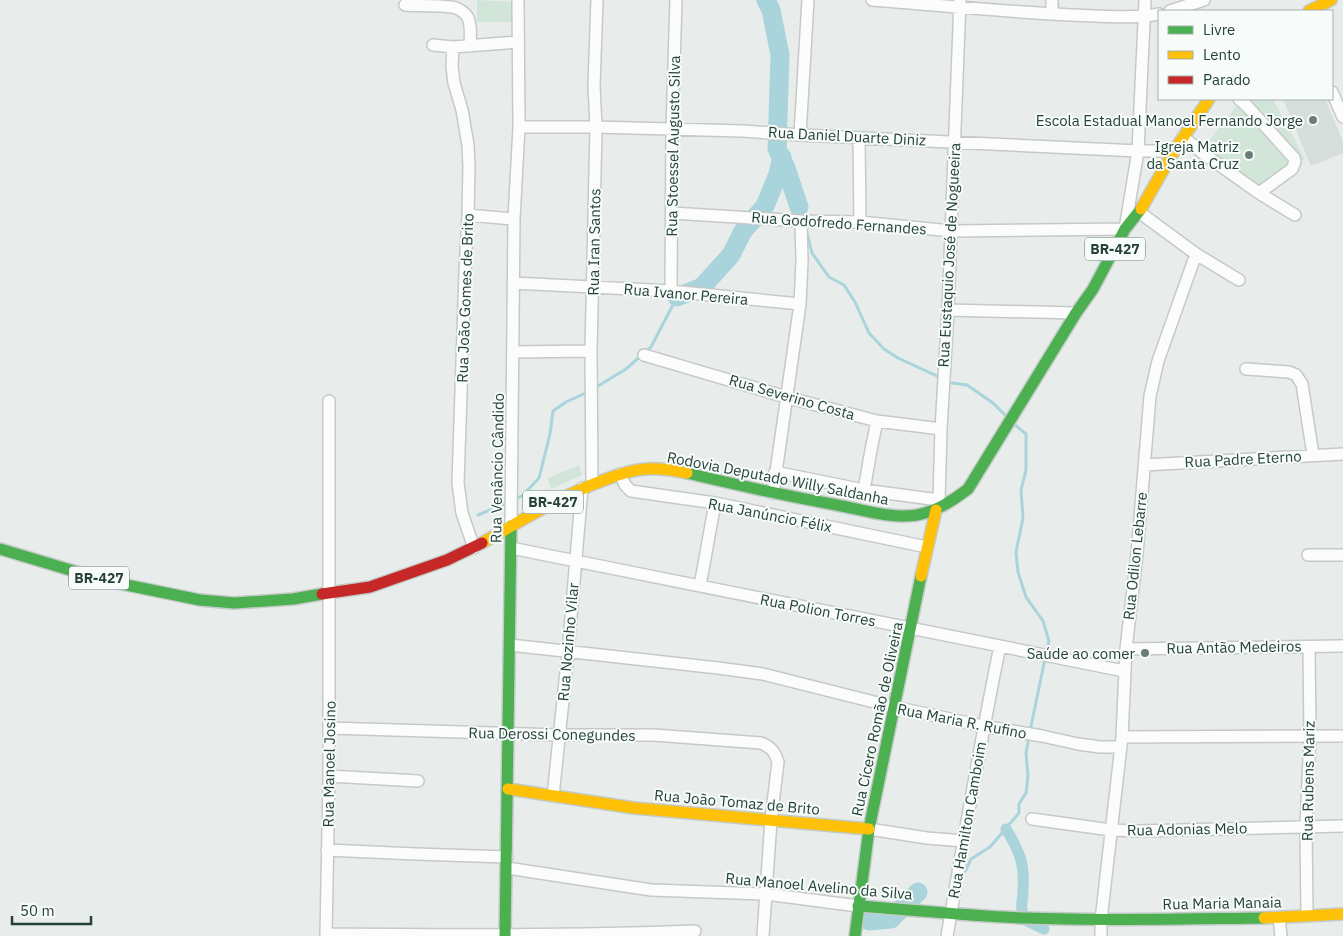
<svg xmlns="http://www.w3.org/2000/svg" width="1343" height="936" font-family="'IBM Plex Sans',sans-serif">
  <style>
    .built { fill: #d6dedb }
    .green { fill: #d1e6d8 }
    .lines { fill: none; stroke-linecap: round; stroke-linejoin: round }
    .stream { stroke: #a9d4db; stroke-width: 3 }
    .canal { stroke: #a9d4db; stroke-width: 11 }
    .river { stroke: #a9d4db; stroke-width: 19 }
    .street-casing { stroke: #c5cac8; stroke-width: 14 }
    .fast-casing { stroke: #c3cbc8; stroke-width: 14 }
    .slow-casing { stroke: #c3cbc8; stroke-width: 14 }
    .jam-casing { stroke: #c3cbc8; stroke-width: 14 }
    .street { stroke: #fcfcfc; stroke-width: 11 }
    .fast { stroke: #4caf50; stroke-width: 11 }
    .slow { stroke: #ffc107; stroke-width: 11 }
    .jam { stroke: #c62828; stroke-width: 11 }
    .poi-dot { fill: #697e78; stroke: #f7fbf9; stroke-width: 2 }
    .labels { text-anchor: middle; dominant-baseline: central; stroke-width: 4; stroke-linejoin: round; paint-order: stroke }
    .shield { fill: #f7fbf9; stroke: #637a73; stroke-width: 1 }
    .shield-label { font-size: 14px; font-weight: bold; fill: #24423a }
    .poi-label { font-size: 15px; fill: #24423a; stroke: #f7fbf9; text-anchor: end }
    .street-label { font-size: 15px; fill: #24423a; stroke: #f7fbf9 }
  </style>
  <rect width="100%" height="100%" fill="#e8edeb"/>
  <path class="built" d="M1283,99H1325L1343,141V153L1311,166Z"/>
  <path class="green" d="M477,0L515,2V22H477Z
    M1242,99H1273L1305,159L1253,189L1203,148Z
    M579,465L582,475L551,489L548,478Z"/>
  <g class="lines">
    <path class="stream" d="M799,207L803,218
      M806,229L812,253L829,277L844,285L855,302L869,333L884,349L898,358L937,376
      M952,383L967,385L993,403L1006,416
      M593,389L626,369L651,347L677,297
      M1014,424L1026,434V470L1021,490L1023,518L1016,552L1018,572L1026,597L1043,621L1049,641L1046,653
      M515,499L522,496L539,478L550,434L553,411L566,402L588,392
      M478,515L509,502
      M1030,731L1045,659
      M961,874L966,870L971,859L990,847L1019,813V804L1026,793L1028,776L1026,753L1029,737"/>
    <path class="canal" d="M1006,829C1019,850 1025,864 1023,889C1023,902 1019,907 1025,920L1044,929"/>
    <path class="river" d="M766,0L771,10L780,55L777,149L786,168L799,207
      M677,297L702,287L731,255L743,231L765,206L778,174L782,157
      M869,921L891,919L918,892"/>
    <g class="street-casing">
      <path id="street" d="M872,0C938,5 1005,12 1071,15C1101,16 1130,19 1159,14
        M405,5C419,6 445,5 456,8C461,10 466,14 468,18C472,27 470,37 470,46
        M1170,11L1204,0
        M1052,14V0
        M433,45L453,47L518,42
        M453,47L452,66L454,83L462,110L468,145L469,166L468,215L465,272L458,483L462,513L474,548
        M1332,92L1343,117
        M1239,99L1247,106L1294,158L1295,162L1292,169L1259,193
        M519,127H596L742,131L800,135L1138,151H1174
        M800,135L808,0
        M1183,137L1204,154L1259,193L1295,215
        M859,138L860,222
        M672,213L801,221L860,222L951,231L1125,229L1138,151L1145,0
        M468,215L514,219
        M1196,254L1239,280
        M513,283L671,291L800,304
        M671,291L672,130L676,0
        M948,310L1076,313
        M513,352L591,351
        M644,355L786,397L877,421L941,429
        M1246,369L1289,372L1296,375L1302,384L1313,455
        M1144,465L1343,454
        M775,472L864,490L939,500
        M620,474L625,485L631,491L715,503L927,547
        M592,484L591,351L596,127L594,86L597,0
        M864,490L871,450L877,421
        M773,493L800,304L802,261L801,221
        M936,510L939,500L941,429L948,310L960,0
        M511,526L514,219L519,127L518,0
        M511,548L1124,671
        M1308,555H1343
        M700,586L715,503
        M510,645L718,668L763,674L894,707L983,726L1042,736L1078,744L1100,747H1120
        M1126,649L1343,646
        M329,728L559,735H654L761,743C771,747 775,752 778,762L771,820L763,936
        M1122,737L1343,736
        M329,776L418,781
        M553,796L568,652L582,488
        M1032,819L1111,830L1138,831L1343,826
        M869,829L927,838L964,841
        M327,850L416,854L507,857
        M507,868L651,890L766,894L858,906
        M1307,915L1306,827L1310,735L1309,647
        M1279,918L1281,936
        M326,934C449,935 572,936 695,931
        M326,936L329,776V401
        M947,936C964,839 980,742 1000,646
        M1101,936V920L1122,737L1126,649L1137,554L1150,396L1158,361L1196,254L1139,212"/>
    </g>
    <g class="fast-casing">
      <path id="fast" d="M687,473C737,485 787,496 837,505C863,510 891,519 917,515C937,511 952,501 968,489L1076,313L1093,289L1125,229L1141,209
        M0,549L107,581L200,600L234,603L293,599L322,594
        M858,906C914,910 969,916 1025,918C1105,921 1184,919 1264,918
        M505,936L511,526
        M855,936L869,829L921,576"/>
    </g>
    <g class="slow-casing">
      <path id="slow" d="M1309,11L1331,0
        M1141,209L1174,151L1209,99
        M482,543C522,520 561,496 604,480C617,475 631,470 645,469C659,468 673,470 687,473
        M921,576L936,510
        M508,789L634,808L869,829
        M1264,918L1343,914"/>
    </g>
    <g class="jam-casing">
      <path id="jam" d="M322,594L370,587L447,560L482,543"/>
    </g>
    <use href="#street" class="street"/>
    <use href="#fast" class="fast"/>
    <use href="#slow" class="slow"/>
    <use href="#jam" class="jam"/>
  </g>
  <g class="poi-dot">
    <circle cx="1313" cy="120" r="5"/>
    <circle cx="1249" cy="155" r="5"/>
    <circle cx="1145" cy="653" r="5"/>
  </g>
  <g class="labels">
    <g class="shield">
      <rect x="1085" y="237.5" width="60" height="23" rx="4"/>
      <rect x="523" y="490.5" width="60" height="23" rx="4"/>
      <rect x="69" y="566.5" width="60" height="23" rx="4"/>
    </g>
    <g class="shield-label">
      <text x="1115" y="249">BR-427</text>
      <text x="553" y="502">BR-427</text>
      <text x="99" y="578">BR-427</text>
    </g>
    <g class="poi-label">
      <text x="1303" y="120">Escola Estadual Manoel Fernando Jorge</text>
      <text x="1239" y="146">Igreja Matriz<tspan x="1239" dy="17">da Santa Cruz</tspan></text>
      <text x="1135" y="653">Saúde ao comer</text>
    </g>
    <g class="street-label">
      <text transform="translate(847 136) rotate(3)">Rua Daniel Duarte Diniz</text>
      <text transform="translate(673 146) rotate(-89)">Rua Stoessel Augusto Silva</text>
      <text transform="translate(839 223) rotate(4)">Rua Godofredo Fernandes</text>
      <text transform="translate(594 242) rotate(-89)">Rua Iran Santos</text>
      <text transform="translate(949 255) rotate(-87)">Rua Eustaquio José de Nogueeira</text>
      <text transform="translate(686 294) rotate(5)">Rua Ivanor Pereira</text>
      <text transform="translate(465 298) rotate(-88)">Rua João Gomes de Brito</text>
      <text transform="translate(792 397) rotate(16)">Rua Severino Costa</text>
      <text transform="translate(1243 459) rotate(-3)">Rua Padre Eterno</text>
      <text transform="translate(497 468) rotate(-89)">Rua Venâncio Cândido</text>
      <text transform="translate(778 478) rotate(11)">Rodovia Deputado Willy Saldanha</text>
      <text transform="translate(770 515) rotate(11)">Rua Janúncio Félix</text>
      <text transform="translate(1135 556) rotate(-84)">Rua Odilon Lebarre</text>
      <text transform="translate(818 610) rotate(11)">Rua Polion Torres</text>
      <text transform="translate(568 642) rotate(-85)">Rua Nozinho Vilar</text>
      <text transform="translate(1234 647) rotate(-1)">Rua Antão Medeiros</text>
      <text transform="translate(877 719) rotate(-78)">Rua Cícero Romão de Oliveira</text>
      <text transform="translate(962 721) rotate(11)">Rua Maria R. Rufino</text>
      <text transform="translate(552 734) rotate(1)">Rua Derossi Conegundes</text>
      <text transform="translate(329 764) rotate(-89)">Rua Manoel Josino</text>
      <text transform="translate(1308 781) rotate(-89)">Rua Rubens Mariz</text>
      <text transform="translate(737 802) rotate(5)">Rua João Tomaz de Brito</text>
      <text transform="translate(967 820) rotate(-80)">Rua Hamilton Camboim</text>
      <text transform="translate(1187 829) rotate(-1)">Rua Adonias Melo</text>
      <text transform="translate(819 886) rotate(5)">Rua Manoel Avelino da Silva</text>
      <text transform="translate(1222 903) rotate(-1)">Rua Maria Manaia</text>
    </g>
  </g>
  <rect x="1158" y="10" width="175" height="90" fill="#f7fbf9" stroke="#a3b1ad"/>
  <rect x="1168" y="26" width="25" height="8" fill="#4caf50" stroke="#a3b1ad"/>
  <text x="1203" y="35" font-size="15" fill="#24423a">Livre</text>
  <rect x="1168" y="51" width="25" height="8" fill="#ffc107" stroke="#a3b1ad"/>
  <text x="1203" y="60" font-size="15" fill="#24423a">Lento</text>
  <rect x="1168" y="76" width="25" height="8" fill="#c62828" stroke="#a3b1ad"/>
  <text x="1203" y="85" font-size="15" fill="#24423a">Parado</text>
  <path d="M12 916v8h79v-8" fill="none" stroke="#24423a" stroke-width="2.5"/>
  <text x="20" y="916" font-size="15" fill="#24423a" stroke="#f7fbf9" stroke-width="4" paint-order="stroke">50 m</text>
</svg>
